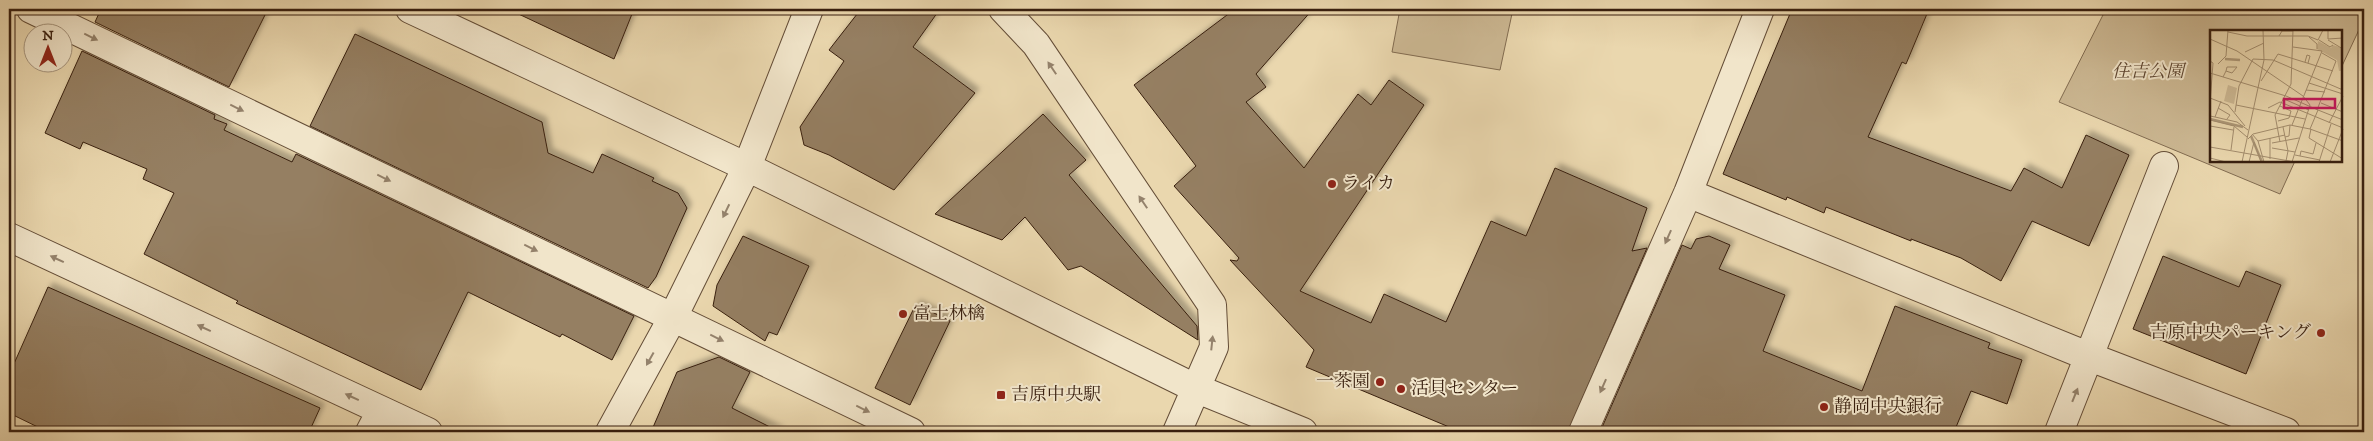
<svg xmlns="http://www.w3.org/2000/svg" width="2373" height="441" font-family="'IM FELL DW Pica','Noto Serif JP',serif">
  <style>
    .green { fill: #ccb893; stroke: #826c51 }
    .building { fill: #957f62; stroke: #381f0f; filter: url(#shadow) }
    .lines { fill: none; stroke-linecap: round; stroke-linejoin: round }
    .minor-casing { stroke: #644d37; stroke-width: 30 }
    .minor { stroke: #f1e5ca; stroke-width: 28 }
    .oneway { fill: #94826c }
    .poi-dot { fill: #8f2418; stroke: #f1e5ca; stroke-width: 2 }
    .labels { text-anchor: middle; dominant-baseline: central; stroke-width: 4; stroke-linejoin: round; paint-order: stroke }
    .park-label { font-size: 18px; font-style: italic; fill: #5d4530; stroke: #f1e5ca }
    .poi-label { font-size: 18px; fill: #381f0f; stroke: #f1e5ca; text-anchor: start }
    .inset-river { fill: none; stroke: #ad9878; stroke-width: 2.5 }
    .inset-road { fill: none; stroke: #a38d6e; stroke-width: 1 }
    .view { fill: #c2185b; fill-opacity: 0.15; stroke: #c2185b; stroke-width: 2.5 }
    .inset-edge { fill: none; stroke: #381f0f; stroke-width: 2.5 }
  </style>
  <defs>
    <filter id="shadow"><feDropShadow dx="4.5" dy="-4.5" stdDeviation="2.5" flood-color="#0004"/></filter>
  </defs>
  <rect width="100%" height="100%" fill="#ead7ae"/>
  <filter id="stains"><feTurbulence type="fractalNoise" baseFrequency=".004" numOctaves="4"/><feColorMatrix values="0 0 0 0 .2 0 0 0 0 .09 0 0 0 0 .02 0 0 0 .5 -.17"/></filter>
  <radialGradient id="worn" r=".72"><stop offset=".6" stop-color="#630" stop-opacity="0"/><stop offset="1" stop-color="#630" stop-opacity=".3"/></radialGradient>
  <path class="green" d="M1400,9H1513L1500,70L1392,52Z
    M2106,9H2364V19L2342,66V31H2212V161H2295L2280,194L2059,102Z"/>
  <path class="building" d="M101,9H268L229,87L95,22Z
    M508,9H634L614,59Z
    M861,9H940L913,47L975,93L894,190L829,155L804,145L800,127L844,61L829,50Z
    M1235,9H1313L1256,74L1266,87L1246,102L1304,168L1358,94L1371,105L1389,80L1424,105L1300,291L1371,323L1384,294L1446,322L1491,221L1526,236L1555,168L1647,208L1632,251L1647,248L1568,432H1461L1306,367L1314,350L1230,260L1237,261L1239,258L1174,186L1196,166L1134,85Z
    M1792,9H1929L1906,64L1902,62L1868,137L2011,191L2024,168L2062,188L2086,135L2129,155L2089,246L2032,221L2001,281L1961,258L1911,239V241L1826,207L1824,213L1787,197L1786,200L1723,174Z
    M355,34L542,122L548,153L593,173L602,154L654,178L652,181L678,193L687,208L656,277L648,288L310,126Z
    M82,51L215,115L214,119L227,124L224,130L292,162L296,154L634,316L612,360L562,334L560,337L468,292L421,390L236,303L238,301L144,254L174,193L143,179L147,169L83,142L80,149L45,133Z
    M1043,114L1086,160L1069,175L1197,326L1198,340L1081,266L1068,270L1025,217L1002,240L935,214Z
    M743,236L809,266L777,335L769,332L765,341L713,306L717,285Z
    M1709,236L1730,245L1719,269L1785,295L1763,351L1862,391L1895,306L1990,343L1988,348L2022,360L2007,404L1971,391L1954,432H1600L1682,245L1691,249L1696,239Z
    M2163,256L2239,287L2246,271L2281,285L2246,374L2133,329Z
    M48,287L320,408L309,432H48L9,413V375Z
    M916,304L950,321L910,405L875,388Z
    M719,357L750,372L732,408L780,432H651L677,372Z"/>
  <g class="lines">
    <g class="minor-casing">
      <path id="minor" d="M31,9L911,432
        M410,9L747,167L1195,388L1303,432
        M1003,9L1036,44L1212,305L1214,347L1177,432
        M1688,193L2090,357L2286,432
        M9,237L428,432
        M370,432L381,411
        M610,432L673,317L747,167L809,9
        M1583,432L1688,193L1760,9
        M2059,432L2164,166"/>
    </g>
    <use href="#minor" class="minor"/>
  </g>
  <defs><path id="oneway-solid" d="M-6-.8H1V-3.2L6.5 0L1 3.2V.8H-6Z" transform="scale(1.25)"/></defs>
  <g class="oneway">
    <use href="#oneway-solid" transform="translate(91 37) rotate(26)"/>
    <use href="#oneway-solid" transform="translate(1052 68) rotate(-124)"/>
    <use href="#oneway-solid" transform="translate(237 108) rotate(26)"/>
    <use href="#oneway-solid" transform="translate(384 178) rotate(26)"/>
    <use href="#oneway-solid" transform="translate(1143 202) rotate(-124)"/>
    <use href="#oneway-solid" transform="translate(726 211) rotate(116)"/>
    <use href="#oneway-solid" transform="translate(1668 237) rotate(114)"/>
    <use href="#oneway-solid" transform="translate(531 248) rotate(26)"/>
    <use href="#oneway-solid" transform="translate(57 259) rotate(-155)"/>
    <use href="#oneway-solid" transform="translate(204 328) rotate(-155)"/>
    <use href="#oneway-solid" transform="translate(717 338) rotate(26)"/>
    <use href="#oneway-solid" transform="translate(1212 343) rotate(-84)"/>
    <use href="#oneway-solid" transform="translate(650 359) rotate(119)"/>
    <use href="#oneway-solid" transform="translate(1603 386) rotate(114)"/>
    <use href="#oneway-solid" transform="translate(2075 395) rotate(-68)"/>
    <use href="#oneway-solid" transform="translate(352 397) rotate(-155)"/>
    <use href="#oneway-solid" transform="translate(863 409) rotate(26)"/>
  </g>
  <g class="poi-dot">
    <circle cx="1332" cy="184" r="5"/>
    <circle cx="903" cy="314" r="5"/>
    <circle cx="2321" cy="333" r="5"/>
    <circle cx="1380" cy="382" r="5"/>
    <circle cx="1401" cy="389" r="5"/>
    <rect x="996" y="390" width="10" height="10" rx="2.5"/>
    <circle cx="1824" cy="407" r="5"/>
  </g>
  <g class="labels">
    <g class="park-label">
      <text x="2148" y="72">住吉公園</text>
    </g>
    <g class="poi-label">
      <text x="1342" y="184">ライカ</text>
      <text x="913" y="314">富士林檎</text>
      <text x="2311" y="333" text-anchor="end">吉原中央パーキング</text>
      <text x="1370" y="382" text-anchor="end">一茶園</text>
      <text x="1411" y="389">活貝センター</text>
      <text x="1011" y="395">吉原中央駅</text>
      <text x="1834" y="407">静岡中央銀行</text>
    </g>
  </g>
  <g transform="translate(2210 30)">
    <rect width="132" height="132" fill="#ead7ae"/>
    <path d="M108,11L121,18L123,15L132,18V41H129L127,30L107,19ZM18,55L27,58L24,74L14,71Z" fill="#ccb893"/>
    <path class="inset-river" d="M15,29L30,30M0,89L33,97M41,106L52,132"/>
    <path class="inset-road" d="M118,0V9L133,8M18,2L37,6H98L108,10L113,0M69,6L72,1H83M99,7L107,14V19M0,9L27,21L93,66L100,75L82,132M109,10L120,17L123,15M118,10L133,19M35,22L54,13M0,31L3,33L0,73M95,32L97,25L100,26L98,33M8,34L16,26L18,0M0,43L76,66L108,80M13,47L16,41L17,37H27L22,43L16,41M51,51L68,24L123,41M99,53L133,64M96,60L115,62M0,68L18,75L35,96M74,69L99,80M111,73L133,82M26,75L95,89M8,78L20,85L17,89M58,78L70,72L133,98M107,80L126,31L112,23M25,82L29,56L43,29L63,30L133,60M0,86L5,87L11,71M5,87L27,92L38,100M0,90L24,96L37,107M68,91L79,88L81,81L70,76M119,93L133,66M82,95L112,21L83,17M0,96L23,100M73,97L78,121L76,131M100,99L133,111M101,99L99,108L133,129M42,104L48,111L54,132M75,107L79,106L80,95M38,109L43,104L80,95L100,99L108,80L133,90M48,111L75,105M44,112L51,132M70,112L65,85L81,54L83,0M62,113L89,108M0,117L85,132M62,118L85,122M21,120L24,97M85,125L110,130M90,126L91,121L103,124L106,113M0,128L16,132M60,129V108M32,132L54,30L53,0M39,132L44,112M109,132L121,94M120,132L133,99"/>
    <path class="view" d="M74,69H125V78H74Z"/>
    <rect width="132" height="132" class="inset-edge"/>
  </g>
  <rect width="2373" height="441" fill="none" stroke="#ead7ae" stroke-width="30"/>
  <rect x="10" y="10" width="2353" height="421" fill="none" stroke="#381f0f" stroke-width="2.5"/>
  <rect x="15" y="15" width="2343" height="411" fill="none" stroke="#381f0f"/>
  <g transform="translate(48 48)"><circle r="24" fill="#f1e5ca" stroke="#a7967f"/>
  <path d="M0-4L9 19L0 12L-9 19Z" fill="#8f2418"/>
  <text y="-8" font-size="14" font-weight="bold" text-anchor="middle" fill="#381f0f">N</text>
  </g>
  <rect width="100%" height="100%" filter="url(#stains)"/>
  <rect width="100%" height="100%" fill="url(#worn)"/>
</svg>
